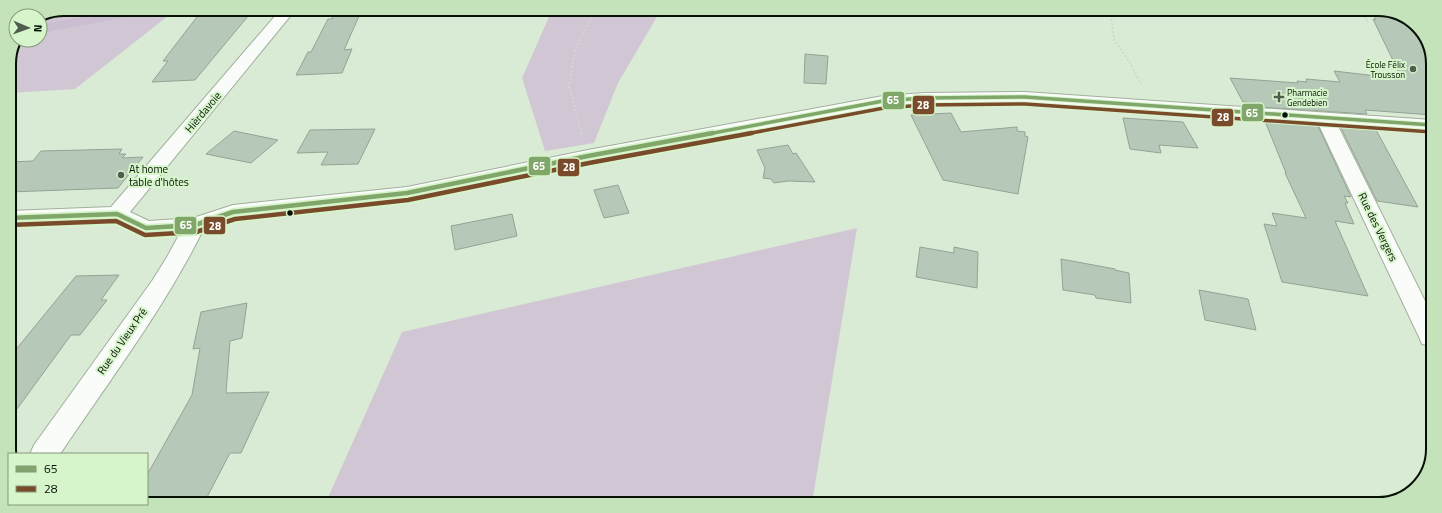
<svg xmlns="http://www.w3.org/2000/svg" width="1442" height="513" font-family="'Titillium Web',sans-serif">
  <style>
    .green { fill: #d1c7d4 }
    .forest { fill: #cbbed0 }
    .building { fill: #b6c9b8; stroke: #93a394 }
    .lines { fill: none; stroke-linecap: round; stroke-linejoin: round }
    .minor-casing { stroke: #a2af9d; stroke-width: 2 }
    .path-far1 { stroke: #d2d7d0; stroke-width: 2; stroke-dasharray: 2 2; stroke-linecap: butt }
    .path { stroke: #d2d7d0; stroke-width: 2.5; stroke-dasharray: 3 3; stroke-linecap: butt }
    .minor { fill: #f9fcf9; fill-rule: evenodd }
    .bus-1-far1-casing { stroke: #d6f5cb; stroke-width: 5.5 }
    .bus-1-casing { stroke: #d6f5cb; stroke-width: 8 }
    .bus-2-far1-casing { stroke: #d6f5cb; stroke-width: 5.5 }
    .bus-2-casing { stroke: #d6f5cb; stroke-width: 8 }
    .bus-1-far1 { stroke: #80a66a; stroke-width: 3.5 }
    .bus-1 { stroke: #80a66a; stroke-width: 4.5 }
    .bus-2-far1 { stroke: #7a4b2a; stroke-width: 3.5 }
    .bus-2 { stroke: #7a4b2a; stroke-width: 4.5 }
    .poi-dot { fill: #505d4d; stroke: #d6f5cb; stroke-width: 1.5 }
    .bus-dot { fill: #061004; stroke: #d6f5cb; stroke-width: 1.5 }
    .labels { text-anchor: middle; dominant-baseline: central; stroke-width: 4; stroke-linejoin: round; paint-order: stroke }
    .far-poi-label { font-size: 9px; fill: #061004; stroke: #d6f5cb; text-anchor: end }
    .street-label { font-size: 11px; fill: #061004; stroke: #d6f5cb }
    .poi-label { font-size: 11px; fill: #061004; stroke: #d6f5cb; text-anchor: start }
    .rim { fill: none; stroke: #061004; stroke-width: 2 }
    .line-badge { stroke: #d6f5cb; stroke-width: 1.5 }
    .badge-label { font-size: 11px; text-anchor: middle; font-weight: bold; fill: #fff }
  </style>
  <rect width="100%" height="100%" fill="#daebd5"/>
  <path class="green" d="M64,9H125L40,24V19Z
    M172,9H177L75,89L9,93V61L18,40H40V34Z
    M552,10H661L618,83L594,143L545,151L522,78Z
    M857,228L813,497L1326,501L1335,504L326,502L402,332Z"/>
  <path class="forest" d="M125,9H172L40,34V24Z"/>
  <path class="building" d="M203,9H254L195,80L152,82L168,61H163Z
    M1372,12H1395L1421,30L1433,60L1432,115L1365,110L1367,114L1259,107L1257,103L1243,102L1230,78L1298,83L1297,81L1307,82L1306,79L1340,82L1334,71L1402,79L1373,19L1376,20Z
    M360,14L344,50L352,49L342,73L296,75L308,52H311L328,19H332L333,15Z
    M805,54L828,56L826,84L804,83Z
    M951,113L961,132L1017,127V131L1025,132V136L1028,137L1018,194L943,180L911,115Z
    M1123,118L1183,122L1198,148L1159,145L1161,153L1130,149Z
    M1265,121L1317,124L1351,197L1344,196L1348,203H1345L1354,224L1335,221L1368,296L1282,282L1264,224L1277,226L1272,213L1306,218L1285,173H1286Z
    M1340,126L1375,128L1418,207L1377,201Z
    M375,129L358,164L321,165L328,152L297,153L310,130Z
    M234,131L278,140L251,163L206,154Z
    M788,145L793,154L796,153L815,182L788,181L774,183L771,179L763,178L765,168L757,150Z
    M122,149L119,154H126L122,158L143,157L118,188L9,192V162L33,161L41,151Z
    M618,185L629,213L604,218L594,190Z
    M512,214L517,236L455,250L451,226Z
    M920,247L954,253V247L978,252L977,288L916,277Z
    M1061,259L1115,269V270L1129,273L1131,303L1096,298L1095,295L1063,290Z
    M119,275L101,300H107L80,335H71L9,420V358L76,276Z
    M1199,290L1248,299L1256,330L1205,320Z
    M247,303L242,338L230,341L226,393L269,392L241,453H230L205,501H147V475L192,395L200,348L193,349L201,312Z"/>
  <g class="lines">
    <g class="minor-casing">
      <path id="minor" d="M281,9H296L130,212L149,221L193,218L233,205L407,187L588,150L883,96L924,93L1025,92L1432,120V130L1337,124L1431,313V346L1422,344L1419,337L1318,123C1173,113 1028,96 883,106L588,162L407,199L235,219L203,230C164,309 109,381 60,454H30L34,445L152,281L167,257L180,233L146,235L114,221L9,225V211L111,207Z"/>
    </g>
    <path class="path-far1" d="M1110,11L1114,39L1130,63L1141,84
      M1358,12L1364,16L1369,23
      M582,134L569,87L575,50L595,10"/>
    <path class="path" d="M581,133L582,135"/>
    <use href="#minor" class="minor"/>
    <g class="bus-1-far1-casing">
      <path id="bus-1-far1" d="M708,134L883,101L924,98L1025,97L1432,125"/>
    </g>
    <g class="bus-1-casing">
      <path id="bus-1" d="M9,218L117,214L146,228L195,225L233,212L407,193L588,156L713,133"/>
    </g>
    <g class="bus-2-far1-casing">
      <path id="bus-2-far1" d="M746,134L884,108L924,105L1025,104L1432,132"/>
    </g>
    <g class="bus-2-casing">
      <path id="bus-2" d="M9,225L116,221L145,235L196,232L235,219L408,200L589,163L752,133"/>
    </g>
    <use href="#bus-1-far1" class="bus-1-far1"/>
    <use href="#bus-1" class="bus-1"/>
    <use href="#bus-2-far1" class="bus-2-far1"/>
    <use href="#bus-2" class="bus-2"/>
  </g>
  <g class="poi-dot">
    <circle cx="1413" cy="69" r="4"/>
    <path d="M1277 91h4v4h4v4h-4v4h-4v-4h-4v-4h4z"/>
    <circle cx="121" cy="175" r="4"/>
  </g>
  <g class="bus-dot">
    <circle cx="1285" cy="115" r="3.5"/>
    <circle cx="290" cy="213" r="3.5"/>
  </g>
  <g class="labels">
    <g class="far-poi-label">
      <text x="1405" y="64">École Félix<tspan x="1405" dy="10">Trousson</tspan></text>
      <text x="1287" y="92" text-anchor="start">Pharmacie<tspan x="1287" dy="10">Gendebien</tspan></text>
    </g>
    <g class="street-label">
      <text transform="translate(203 112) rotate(-50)">Hièrdavoie</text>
      <text transform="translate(1378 227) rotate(64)">Rue des Vergers</text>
      <text transform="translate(122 341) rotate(-55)">Rue du Vieux Pré</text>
    </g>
    <g class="poi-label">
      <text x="129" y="169">At home<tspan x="129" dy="13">table d'hôtes</tspan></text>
    </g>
  </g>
  <path d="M0 0H1442V513H0ZM64 16H1378A48 48 0 0 1 1426 64V449A48 48 0 0 1 1378 497H64A48 48 0 0 1 16 449V64A48 48 0 0 1 64 16Z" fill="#c5e3bb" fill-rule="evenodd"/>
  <path class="rim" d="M64 16H1378A48 48 0 0 1 1426 64V449A48 48 0 0 1 1378 497H64A48 48 0 0 1 16 449V64A48 48 0 0 1 64 16Z"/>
  <g class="line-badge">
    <rect x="882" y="91" width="23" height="19" rx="4" fill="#80a66a"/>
    <rect x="912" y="95" width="23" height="20" rx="4" fill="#7a4b2a"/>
    <rect x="1241" y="103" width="23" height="19" rx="4" fill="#80a66a"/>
    <rect x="1211" y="108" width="23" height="19" rx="4" fill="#7a4b2a"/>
    <rect x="528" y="156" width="23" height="20" rx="4" fill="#80a66a"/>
    <rect x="557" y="158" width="23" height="19" rx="4" fill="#7a4b2a"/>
    <rect x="174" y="216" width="23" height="19" rx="4" fill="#80a66a"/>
    <rect x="203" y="216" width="23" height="19" rx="4" fill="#7a4b2a"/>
  </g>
  <g class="badge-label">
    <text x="893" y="104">65</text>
    <text x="923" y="109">28</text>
    <text x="1252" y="117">65</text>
    <text x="1223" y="121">28</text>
    <text x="539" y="170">65</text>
    <text x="569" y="171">28</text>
    <text x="186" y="229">65</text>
    <text x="215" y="230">28</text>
  </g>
  <rect x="8" y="453" width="140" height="52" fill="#d6f5cb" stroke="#83997b"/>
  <rect x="16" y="466" width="20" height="6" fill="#80a66a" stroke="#83997b"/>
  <text x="44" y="473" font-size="12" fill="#061004">65</text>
  <rect x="16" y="486" width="20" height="6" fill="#7a4b2a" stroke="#83997b"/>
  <text x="44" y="493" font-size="12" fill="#061004">28</text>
  <g transform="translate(28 28) rotate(92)"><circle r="19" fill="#d6f5cb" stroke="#83997b"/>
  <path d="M0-3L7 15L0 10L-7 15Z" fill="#505d4d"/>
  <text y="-6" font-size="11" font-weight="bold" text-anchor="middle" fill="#061004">N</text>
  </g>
</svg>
